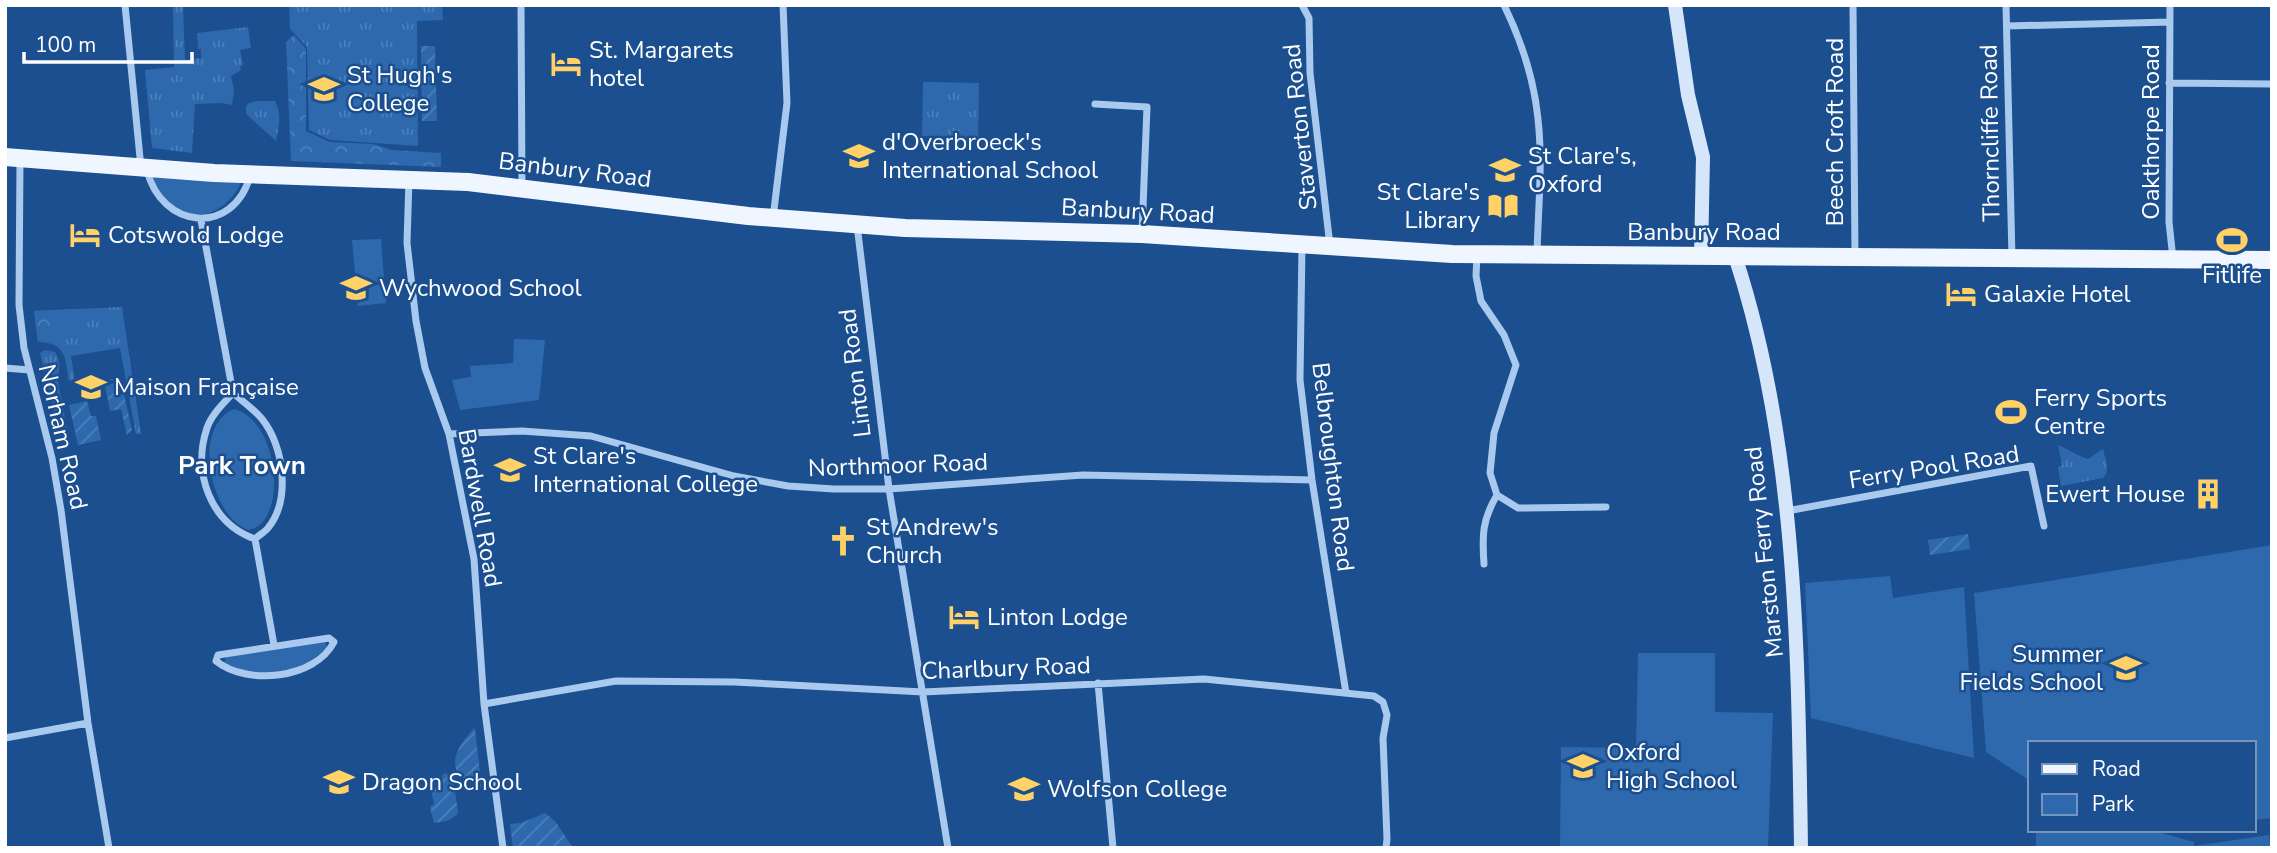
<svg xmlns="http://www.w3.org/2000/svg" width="2277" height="853" font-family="'Nunito Sans',sans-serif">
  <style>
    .grass { fill: url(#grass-tufts) }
    .forest { fill: url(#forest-crowns) }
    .park { fill: #2e69ad }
    .garden { fill: url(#garden-furrows) }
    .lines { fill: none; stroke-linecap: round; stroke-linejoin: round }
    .minor { stroke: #a9c9ee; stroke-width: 7 }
    .secondary { stroke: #d6e6fa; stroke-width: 14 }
    .primary { stroke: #f0f6ff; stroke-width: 18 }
    .labels { text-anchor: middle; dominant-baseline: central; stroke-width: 5; stroke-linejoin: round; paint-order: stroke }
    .poi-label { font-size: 24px; fill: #fff; stroke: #1b4f8f; text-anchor: start }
    .street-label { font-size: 24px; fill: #fff; stroke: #1b4f8f }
    .neighbourhood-label { font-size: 26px; font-weight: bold; fill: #fff; stroke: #1b4f8f }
  </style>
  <defs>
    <pattern id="grass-tufts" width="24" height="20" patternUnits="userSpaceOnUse" patternTransform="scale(1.75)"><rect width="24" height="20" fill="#2e69ad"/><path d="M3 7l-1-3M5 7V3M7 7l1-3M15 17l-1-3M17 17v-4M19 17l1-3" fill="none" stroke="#4d80b9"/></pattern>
    <pattern id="forest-crowns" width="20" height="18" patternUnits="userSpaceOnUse" patternTransform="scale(1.75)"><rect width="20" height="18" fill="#2e69ad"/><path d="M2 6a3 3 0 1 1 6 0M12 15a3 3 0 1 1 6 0" fill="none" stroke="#4d80b9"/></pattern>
    <pattern id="garden-furrows" width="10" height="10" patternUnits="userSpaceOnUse" patternTransform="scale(1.75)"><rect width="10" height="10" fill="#2e69ad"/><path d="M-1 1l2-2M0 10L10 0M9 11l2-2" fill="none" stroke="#4d80b9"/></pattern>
  </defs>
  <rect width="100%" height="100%" fill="#1b4f8f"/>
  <path class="grass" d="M173,5H183L185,60L201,58V49H198L197,33L248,27L251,48L240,50L243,65L240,66L241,70L231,76L234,90L232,105L222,103L195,104L192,153L152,148L145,70L174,67Z
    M289,5H442L443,20L417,21L418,146L330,140L309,130L307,47L290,29Z
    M923,82L979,83L978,137L922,136Z
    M257,101H275C282,115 279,126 276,141L246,114V106L249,103Z
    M122,307L141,434H136L120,348L71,356L75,381H69C65,358 67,343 38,342L34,311Z
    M45,350L55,352C60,361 61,368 57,377L70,444L67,448H63L40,353Z
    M2058,445C2069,449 2077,456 2088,459L2103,449C2105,459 2111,470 2103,478L2061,486L2058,467L2062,465Z"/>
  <path class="forest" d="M294,35L306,49V131L330,142L373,144L392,150L441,153V167L291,161L286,42Z
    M73,309L44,342H38L34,311Z"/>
  <path class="park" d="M152,175L241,183C218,229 169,223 152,175Z
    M381,239L386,303L358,306L352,240Z
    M514,339L545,340L539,400L460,410L452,380L471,377L470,366L513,363Z
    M234,409C280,420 289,524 248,530C210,516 191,427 234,409Z
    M2272,545V818L2254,820V743H2030V781L1986,752L1974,593Z
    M1890,576L1893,598L1964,587L1974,758L1811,718L1805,583Z
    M324,640L327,646C306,673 254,683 224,663L226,657Z
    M1638,653H1715V712L1773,713L1768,848H1560L1561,747L1636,748Z
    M2036,830H2151L2194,842V846L2269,835L2270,848H2036Z"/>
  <path class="garden" d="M421,46H435L437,121H422Z
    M113,379L117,396L124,394L132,430L127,435L121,409L110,411L104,381Z
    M87,401L91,416H96L101,440L78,445L69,405Z
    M1968,534L1970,549L1930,555L1928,540Z
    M474,728L475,729L482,790L476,781L460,777C447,759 462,742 474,728Z
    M444,773L450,775L453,779L458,811L457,815L447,821L434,823L430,807L434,804L432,794Z
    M545,813L555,821L573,848H513L510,824L521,823Z"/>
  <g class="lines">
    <path class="minor" d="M125,5L141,168
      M521,5L522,187
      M1302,5L1309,18L1310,73L1330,246
      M1504,5C1521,40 1534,80 1538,119C1543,164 1538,210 1537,254
      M1853,5L1855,257
      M2006,5L2012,258
      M2170,5L2169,222L2173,259
      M2007,26L2170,22
      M2169,83L2272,84
      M1095,104L1147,107L1142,232
      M20,160L19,305L24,348L52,458L61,510L88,723L109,848
      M147,170C161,229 233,237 250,176
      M409,179L407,243L416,321L425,368L449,434L474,559L484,704L503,848
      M773,218L787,103L783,5
      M201,220L233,393
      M857,225L889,489L948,848
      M1302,245L1300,380L1312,480L1346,693
      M1477,255L1476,276L1481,301L1504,335L1516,365L1494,433L1490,473L1497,495C1482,520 1482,536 1484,564
      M5,368L29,370
      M233,393C242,401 254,409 262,419C284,446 291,500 268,528C265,532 259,535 255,539C210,523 192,472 207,428C211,415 224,403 233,393Z
      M449,434L522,431L591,436L734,476L788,486L834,489H889L1083,475L1312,480
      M1497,495L1518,508L1606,507
      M1787,511L2031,466L2044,526
      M255,539L274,645
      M329,638L334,642C315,679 247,686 216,661L218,655Z
      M1098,683L1113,848
      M484,704L616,681L734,682L923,692L1204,679L1374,696L1383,702L1387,715L1383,738L1387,839L1386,848
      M5,738L88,723"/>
    <path class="secondary" d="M1675,5L1688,95L1703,157L1701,256
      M1735,256C1797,444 1798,652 1801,848"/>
    <path class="primary" d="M5,157L214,173L468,182L748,216L905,228L1142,234L1452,254L2272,260"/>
  </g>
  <defs>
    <g id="hotel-bare" transform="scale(2.415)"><path d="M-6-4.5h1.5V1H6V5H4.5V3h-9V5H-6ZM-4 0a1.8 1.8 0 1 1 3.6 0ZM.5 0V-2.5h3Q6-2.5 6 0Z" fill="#ffd166" stroke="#1b4f8f" stroke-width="2.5" paint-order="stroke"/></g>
    <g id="university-bare" transform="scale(2.415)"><path d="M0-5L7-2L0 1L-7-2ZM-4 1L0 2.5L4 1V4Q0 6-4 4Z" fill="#ffd166" stroke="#1b4f8f" stroke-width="2.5" paint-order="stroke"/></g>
    <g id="school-bare" transform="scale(2.415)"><path d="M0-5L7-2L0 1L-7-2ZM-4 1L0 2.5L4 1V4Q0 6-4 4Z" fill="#ffd166" stroke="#1b4f8f" stroke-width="2.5" paint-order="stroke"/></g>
    <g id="library-bare" transform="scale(2.415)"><path d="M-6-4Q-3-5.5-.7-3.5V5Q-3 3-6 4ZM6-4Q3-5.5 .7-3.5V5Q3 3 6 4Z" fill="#ffd166" stroke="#1b4f8f" stroke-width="2.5" paint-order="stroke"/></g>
    <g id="stadium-bare" transform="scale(2.415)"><path d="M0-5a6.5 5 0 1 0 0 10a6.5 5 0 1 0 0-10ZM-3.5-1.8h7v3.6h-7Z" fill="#ffd166" stroke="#1b4f8f" stroke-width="2.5" paint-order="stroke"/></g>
    <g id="building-bare" transform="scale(2.415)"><path d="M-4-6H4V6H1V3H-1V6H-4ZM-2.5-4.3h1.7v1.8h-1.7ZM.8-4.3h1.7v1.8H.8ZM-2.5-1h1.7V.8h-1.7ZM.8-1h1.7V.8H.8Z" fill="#ffd166" stroke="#1b4f8f" stroke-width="2.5" paint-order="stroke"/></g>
    <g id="church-bare" transform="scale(2.415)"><path d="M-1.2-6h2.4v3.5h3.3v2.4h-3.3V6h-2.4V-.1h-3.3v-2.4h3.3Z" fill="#ffd166" stroke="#1b4f8f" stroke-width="2.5" paint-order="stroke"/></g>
  </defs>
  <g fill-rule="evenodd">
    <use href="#hotel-bare" x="566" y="64"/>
    <use href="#university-bare" x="324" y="89"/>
    <use href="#school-bare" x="859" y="156"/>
    <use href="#school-bare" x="1505" y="170"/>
    <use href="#library-bare" x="1503" y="206"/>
    <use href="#hotel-bare" x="85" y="235"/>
    <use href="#stadium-bare" x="2232" y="240"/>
    <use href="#school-bare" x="356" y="288"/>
    <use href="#hotel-bare" x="1961" y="294"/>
    <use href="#university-bare" x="91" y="387"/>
    <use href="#stadium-bare" x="2011" y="412"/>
    <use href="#school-bare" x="510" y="470"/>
    <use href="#building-bare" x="2208" y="494"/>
    <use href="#church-bare" x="843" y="541"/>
    <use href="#hotel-bare" x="964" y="617"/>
    <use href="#school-bare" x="2126" y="668"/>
    <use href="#school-bare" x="1583" y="766"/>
    <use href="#school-bare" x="339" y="782"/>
    <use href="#university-bare" x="1024" y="789"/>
  </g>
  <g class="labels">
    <g class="poi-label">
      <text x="589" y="50">St. Margarets<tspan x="589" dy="28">hotel</tspan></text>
      <text x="347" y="75">St Hugh's<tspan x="347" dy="28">College</tspan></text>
      <text x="882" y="142">d'Overbroeck's<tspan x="882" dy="28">International School</tspan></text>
      <text x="1528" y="156">St Clare's,<tspan x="1528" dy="28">Oxford</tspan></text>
      <text x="1480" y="192" text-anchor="end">St Clare's<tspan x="1480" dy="28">Library</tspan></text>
      <text x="108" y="235">Cotswold Lodge</text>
      <text x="2232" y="275" text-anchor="middle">Fitlife</text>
      <text x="379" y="288">Wychwood School</text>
      <text x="1984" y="294">Galaxie Hotel</text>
      <text x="114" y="387">Maison Française</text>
      <text x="2034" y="398">Ferry Sports<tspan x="2034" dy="28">Centre</tspan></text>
      <text x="533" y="456">St Clare's<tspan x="533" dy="28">International College</tspan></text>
      <text x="2185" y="494" text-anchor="end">Ewert House</text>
      <text x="866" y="527">St Andrew's<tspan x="866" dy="28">Church</tspan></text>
      <text x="987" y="617">Linton Lodge</text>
      <text x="2103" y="654" text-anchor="end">Summer<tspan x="2103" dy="28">Fields School</tspan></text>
      <text x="1606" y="752">Oxford<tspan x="1606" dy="28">High School</tspan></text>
      <text x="362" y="782">Dragon School</text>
      <text x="1047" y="789">Wolfson College</text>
    </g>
    <g class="street-label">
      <text transform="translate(1300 127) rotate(-96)">Staverton Road</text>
      <text transform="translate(1835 132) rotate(-90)">Beech Croft Road</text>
      <text transform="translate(2151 132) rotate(-90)">Oakthorpe Road</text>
      <text transform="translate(1990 133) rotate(-91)">Thorncliffe Road</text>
      <text transform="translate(575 170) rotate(7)">Banbury Road</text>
      <text transform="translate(1138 211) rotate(3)">Banbury Road</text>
      <text x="1704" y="232">Banbury Road</text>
      <text transform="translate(855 373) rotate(-97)">Linton Road</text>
      <text transform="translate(63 437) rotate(77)">Norham Road</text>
      <text transform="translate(898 465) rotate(-2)">Northmoor Road</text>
      <text transform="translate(1333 467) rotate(83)">Belbroughton Road</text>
      <text transform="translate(1934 467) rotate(-9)">Ferry Pool Road</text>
      <text transform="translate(480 508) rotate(80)">Bardwell Road</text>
      <text transform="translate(1764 552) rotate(-96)">Marston Ferry Road</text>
      <text transform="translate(1006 668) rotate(-2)">Charlbury Road</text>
    </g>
    <g class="neighbourhood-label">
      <text x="242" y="465">Park Town</text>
    </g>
  </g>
  <rect width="2277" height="853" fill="none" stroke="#ffffff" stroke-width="14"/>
  <rect x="2028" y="741" width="228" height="91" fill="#1b4f8f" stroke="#7695bc" stroke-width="2"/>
  <rect x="2042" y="764" width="35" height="10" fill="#f0f6ff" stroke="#7695bc" stroke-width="2"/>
  <text x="2092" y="776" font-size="21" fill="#ffffff">Road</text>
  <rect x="2042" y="794" width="35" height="21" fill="#2e69ad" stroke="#7695bc" stroke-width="2"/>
  <text x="2092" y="811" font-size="21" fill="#ffffff">Park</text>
  <path d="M24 52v10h168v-10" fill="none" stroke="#ffffff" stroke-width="3.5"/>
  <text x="35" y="52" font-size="21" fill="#ffffff" stroke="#1b4f8f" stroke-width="5" paint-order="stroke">100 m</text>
</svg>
